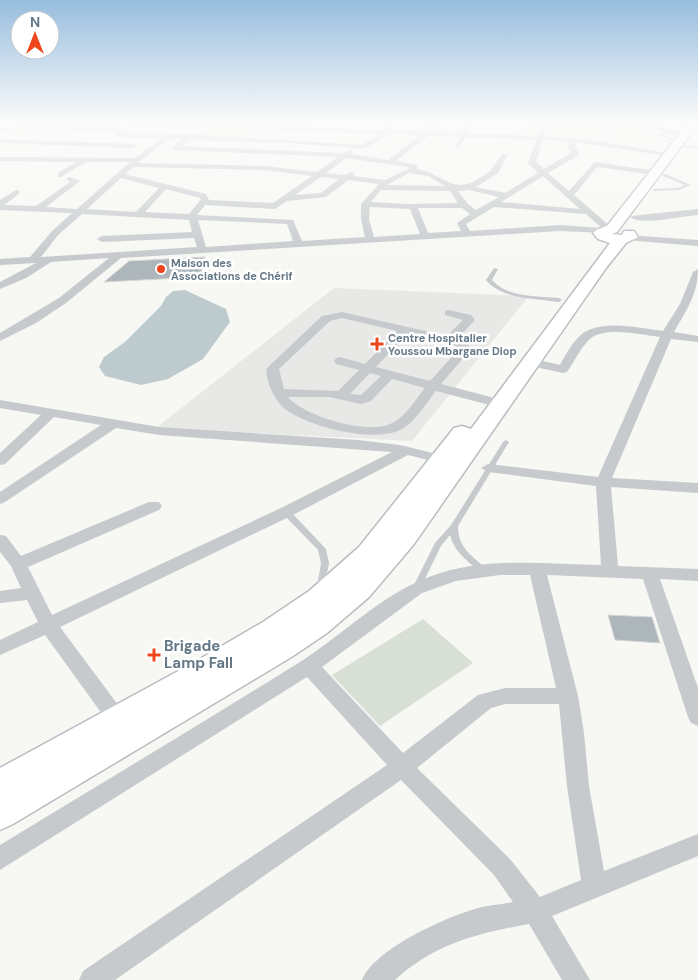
<svg xmlns="http://www.w3.org/2000/svg" width="698" height="980" font-family="'DM Sans',sans-serif">
  <style>
    .built { fill: #e8e9e7 }
    .green { fill: #d8dfd4 }
    .water { fill: #bdcace }
    .building { fill: #adb6bb; stroke: #d8d8d6 }
    .lines { fill: none; stroke-linecap: round; stroke-linejoin: round }
    .primary-casing { stroke: #b9bdc1; stroke-width: 3 }
    .service { fill: #c6cacd; fill-rule: evenodd }
    .minor { fill: #c6cacd; fill-rule: evenodd }
    .primary { fill: #fff; fill-rule: evenodd }
    .poi-dot { fill: #ee471d; stroke: #fff; stroke-width: 2 }
    .labels { text-anchor: middle; dominant-baseline: central; stroke-width: 5; stroke-linejoin: round; paint-order: stroke }
    .far-poi-label { font-size: 11px; font-weight: bold; fill: #647887; stroke: #fff; text-anchor: start }
    .near-poi-label { font-size: 15px; font-weight: bold; fill: #647887; stroke: #fff; text-anchor: start }
  </style>
  <rect width="100%" height="100%" fill="#f7f7f3"/>
  <path class="built" d="M334,288L529,296L412,441L156,428Z"/>
  <path class="green" d="M423,619L473,663L380,726L332,675Z"/>
  <path class="water" d="M185,290L226,309L230,322L203,359L168,379L141,385L105,376L99,367L104,357L125,342L161,306L166,297L173,291Z"/>
  <path class="building" d="M205,257L200,277L104,282L129,261Z
    M608,615L652,617L660,643L615,640Z"/>
  <g class="lines">
    <g class="primary-casing">
      <path id="primary" d="M689,122H698V124L617,232L612,234L622,235L624,231H634L638,237L626,243L606,268L414,544L369,597L327,633L293,656L13,824L0,830V768L193,663L263,622L309,591L359,547L454,428L462,426L471,429L610,243L598,239L593,233L596,230L607,226Z"/>
    </g>
    <path class="service" d="M664,132H681L680,134L663,135L680,141L677,142L658,135Z
      M684,145L698,147V149L684,147Z
      M663,174H665L691,185L679,190L653,191V189H654L678,188L685,185L663,176Z
      M494,268L498,269L492,280C507,298 538,296 559,298L562,300L559,302C535,298 503,300 486,280Z
      M506,440L509,442L458,526C458,548 472,556 487,569L488,571L487,573H481C469,562 454,552 450,535L441,546L419,591H413L412,589L435,543L451,525L503,442Z
      M286,509L289,510L326,549L329,563L324,589H318L317,587L321,563L318,550L283,514L282,512Z"/>
    <path class="minor" d="M128,122L384,130L390,125L393,127L391,130L424,131L429,122H435L430,132L462,133L467,122H473L468,133L537,136L541,125L529,124L526,122L612,125L626,122L688,132L685,134L623,126L612,129L547,125L544,136L586,139L672,154L668,156L575,142L579,155L548,173L569,191L595,162L657,171V175H654L597,167L574,195L611,227V231L605,233L560,231L121,258L66,303L36,323L0,341V333L59,298L109,258L51,262L26,278L0,289V282L36,263L0,265V259L30,257L52,231L72,213L0,210V200L16,190H19V194L4,205L36,206L70,182L66,179L70,177L80,181L46,207L77,209L130,162H86L61,177H58V173L76,162L0,161V157L135,158L161,139L115,136L117,133H170L362,145L381,134L131,124ZM388,134L420,135L388,160L351,154L354,152L350,150L343,153L182,146L188,140L290,143L363,149L384,138ZM428,136L460,137L455,146L459,148L466,137L536,140L528,163L538,173L505,193L476,187L498,173L508,154H502C497,160 495,165 491,170C488,174 482,176 478,179C453,195 444,174 417,169V165L396,161ZM169,139H181L172,148L176,150L338,157L317,172L264,166L138,163ZM543,140L569,142L568,148L572,152L544,169L536,162ZM346,158L408,167L410,168L385,180L353,176L355,174L351,172L345,175L326,173ZM133,167L264,170L312,176L273,203L209,200L206,194L125,174ZM409,173L428,176L445,186L387,185ZM543,176L580,209L501,202ZM321,177L339,179L321,193L295,195ZM121,178L159,188L136,212L87,209ZM348,180L379,184L361,204V219L365,237L302,241L293,220L197,215L205,205L275,209L287,201L326,197ZM166,189L200,198L201,199L189,214L145,212ZM381,190L450,191L458,203L408,204L371,202ZM469,190L499,197L476,210L468,204L458,191ZM370,207L410,209L420,234L374,237L369,219ZM494,207L586,214L602,228L560,225L470,231L466,224ZM418,208H462L470,214L457,223L461,231L428,233ZM82,214L189,220L192,232L102,236L97,239L102,242L194,238L197,247L41,257L58,235ZM198,220L287,224L293,241L206,247Z
      M20,125L124,128L127,130L124,132L18,128Z
      M0,128L17,130L0,132Z
      M0,139L133,144L137,146L133,148L0,143Z
      M698,209V215C682,216 642,226 630,217C633,215 689,210 698,209Z
      M628,235L698,240V246L625,240L623,238Z
      M698,269C698,294 686,311 674,332L698,336V342L671,339L612,478L698,483V493L611,487L618,566L698,569V581L660,579L698,688V726L691,723L688,717L643,579L547,575L578,696L584,733L589,786L604,871L698,834V856L552,916L590,980H562L529,924C478,933 434,944 395,980H362C375,948 450,915 482,907C493,905 503,904 513,902L494,875L401,780L115,980H79L83,971L387,765L307,677L0,870V845C100,784 201,724 300,662C341,636 384,593 429,577C484,556 544,564 601,565L596,486L488,472L481,468L488,464L598,477L660,337C641,335 606,326 590,339C580,348 575,361 567,372L563,373L526,365L524,362L530,358L560,365C566,354 573,341 583,333C604,319 640,328 663,331L680,304L693,272ZM500,575H530L556,688H505L478,695L403,753L322,667L422,593L456,581ZM505,704H559L567,786L581,880L540,897L510,859L417,768L491,708Z
      M449,310L471,315L475,320L458,338L468,344L471,349L441,384L506,401L508,404L506,407L501,408L436,391C426,403 415,423 400,430C372,443 309,427 285,409C278,404 273,394 270,387C268,381 265,374 267,368L322,316L342,312L447,336L463,320L445,315V311ZM342,318L397,331L365,364L340,357L336,358L334,361L336,364L359,370L338,391L284,389L279,369L330,321ZM407,334L454,345L459,349L430,381L376,367ZM370,373L381,376L361,395L350,394ZM392,379L425,388C415,400 405,418 390,424C368,435 303,416 288,397H329L361,404L371,401Z
      M0,400L159,427L358,440L400,445L445,456L447,459L440,463L408,455L291,516L60,627L124,713L127,719L124,725L117,728L110,725L45,635L0,655V640L38,622L27,600L0,603V591L21,588L11,566L0,552V535L6,536L21,556L149,502H159L162,506L159,510L28,567L52,615L281,508L392,452L159,435L116,428L5,502L0,504V492L101,425L54,417L5,464L0,465V453L41,415L0,408Z"/>
    <use href="#primary" class="primary"/>
  </g>
  <linearGradient id="sky" x2="0" y2="1"><stop stop-color="#97bdde"/><stop offset="0.47" stop-color="#fbfbfa"/><stop offset="1" stop-color="#fbfbfa" stop-opacity="0"/></linearGradient>
  <rect width="698" height="259" fill="url(#sky)"/>
  <g class="poi-dot">
    <circle cx="161" cy="269" r="5"/>
    <path d="M374.5 336.5h5v5h5v5h-5v5h-5v-5h-5v-5h5z"/>
    <path d="M151.5 647.5h5v5h5v5h-5v5h-5v-5h-5v-5h5z"/>
  </g>
  <g class="labels">
    <g class="far-poi-label">
      <text x="171" y="263">Maison des<tspan x="171" dy="13">Associations de Chérif</tspan></text>
      <text x="388" y="338">Centre Hospitalier<tspan x="388" dy="13">Youssou Mbargane Diop</tspan></text>
    </g>
    <g class="near-poi-label">
      <text x="164" y="646">Brigade<tspan x="164" dy="17">Lamp Fall</tspan></text>
    </g>
  </g>
  <g transform="translate(35 35)"><circle r="24" fill="#ffffff" stroke="#c1c9cf"/>
  <path d="M0-4L9 19L0 12L-9 19Z" fill="#ee471d"/>
  <text y="-8" font-size="14" font-weight="bold" text-anchor="middle" fill="#647887">N</text>
  </g>
</svg>
